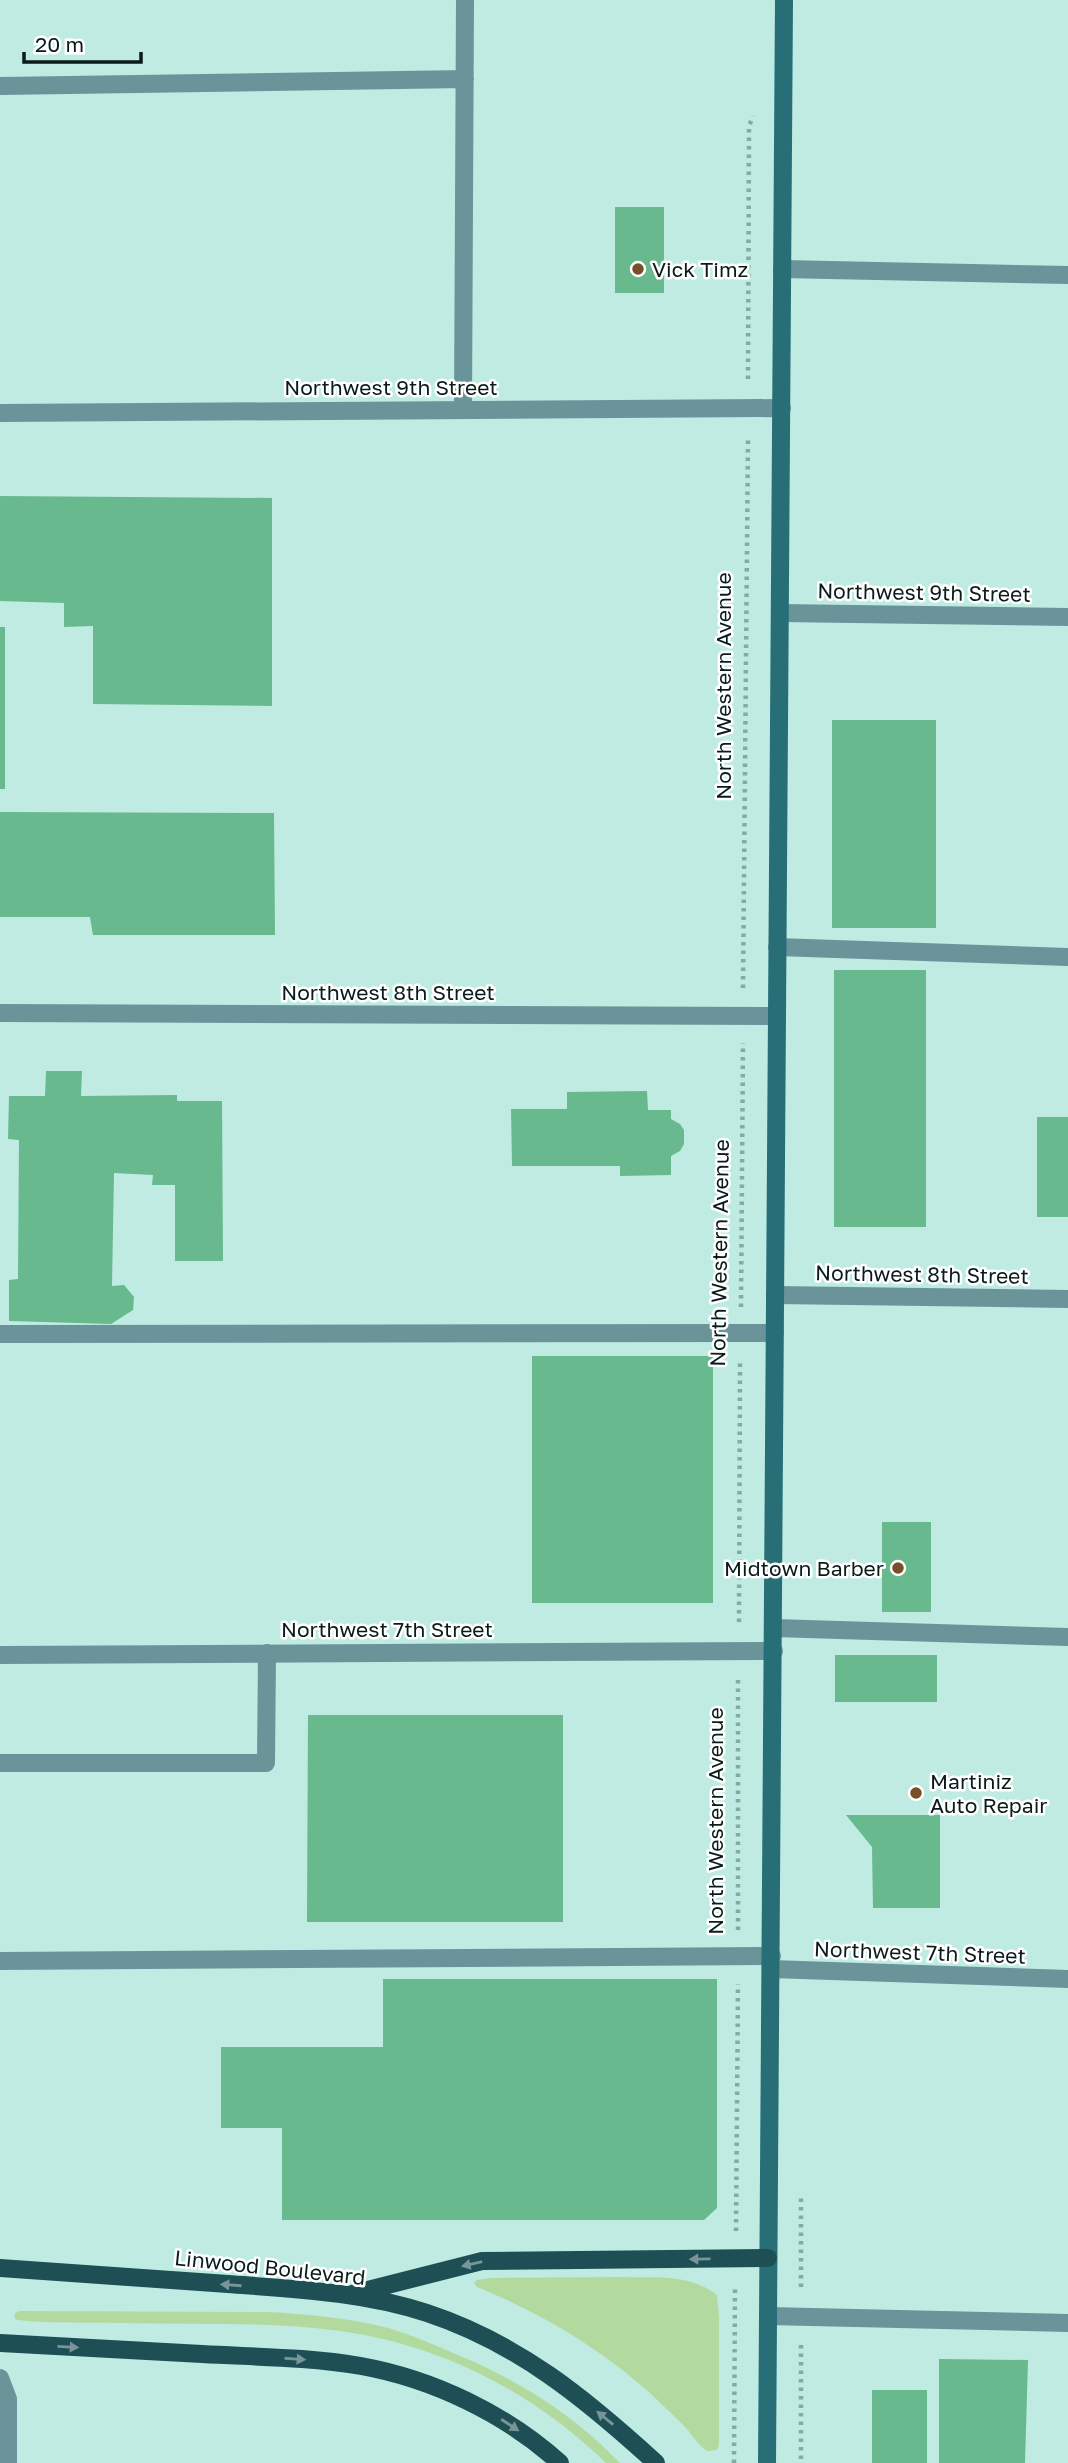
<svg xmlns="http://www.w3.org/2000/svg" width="1068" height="2463" font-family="'Golos Text',sans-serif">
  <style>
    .green { fill: #b3da9e }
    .building { fill: #68b98d }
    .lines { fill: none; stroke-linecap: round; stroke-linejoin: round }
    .path { stroke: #86a9a3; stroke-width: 4.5; stroke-dasharray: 3.5 5; stroke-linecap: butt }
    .lane { stroke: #6a9499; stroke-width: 18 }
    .street { stroke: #6a9499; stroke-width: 18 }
    .secondary { stroke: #276e77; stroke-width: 18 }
    .primary { stroke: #1e4f55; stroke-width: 18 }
    .oneway { fill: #789599 }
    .poi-dot { fill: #75502b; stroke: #fff; stroke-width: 2.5 }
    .labels { text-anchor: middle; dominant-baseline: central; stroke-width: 5; stroke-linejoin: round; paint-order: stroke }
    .poi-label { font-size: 21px; fill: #0a1b19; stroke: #fff; text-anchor: start }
    .street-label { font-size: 21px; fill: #0a1b19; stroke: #fff }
  </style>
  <rect width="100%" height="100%" fill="#bfebe3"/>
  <path class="green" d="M624,2277C658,2278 688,2273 717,2295L719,2317V2444L717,2450L707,2451C698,2445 693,2436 686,2428C675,2416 662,2405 651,2394C600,2348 541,2313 477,2287L474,2283L477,2280L491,2278Z
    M20,2311L267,2312C307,2314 349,2318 388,2328C412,2335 435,2345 458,2355C520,2381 573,2414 620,2463H606C532,2392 442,2345 340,2331C269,2321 195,2325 123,2323C88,2322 52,2324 17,2320L14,2317L15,2313Z"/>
  <path class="building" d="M615,207H664V293H615Z
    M0,496L272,498V706L93,704V626L64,627V603L0,601Z
    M0,627H5V789H0Z
    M832,720H936V928H832Z
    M0,812L274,813L275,935H93L90,917H0Z
    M834,970H926V1227H834Z
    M46,1071H82L81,1096L177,1095V1101H222L223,1261H175V1185H152L153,1175L114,1173L112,1286L124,1285L134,1297L133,1310L111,1324L9,1321V1280L18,1279L19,1140L8,1139L9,1096H45Z
    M647,1091L648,1110H671V1119L680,1124L684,1130V1144L680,1151L671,1156V1175L620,1176V1166H512L511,1109H567V1092Z
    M1037,1117H1068V1217H1037Z
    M532,1356H713V1603H532Z
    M882,1522H931V1612H882Z
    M835,1655H937V1702H835Z
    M308,1715H563V1922H307Z
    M846,1815H940V1908H873L872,1847Z
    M383,1979H717V2208L704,2220H282V2128H221V2047H383Z
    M939,2359L1028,2360L1025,2463H939Z
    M872,2390H927V2463H872Z"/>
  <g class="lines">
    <path class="path" d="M748,379L749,126L753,116
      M743,988L748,437
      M741,1307L743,1043
      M739,1622L740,1361
      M738,1930V1680
      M736,2231L738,1984
      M801,2287V2194
      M801,2345V2463
      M734,2463L735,2285"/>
    <path class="lane" d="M0,86L465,79
      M782,269L1068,275
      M463,410L465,0
      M777,947L1068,957
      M0,1334L775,1333
      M774,1628L1068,1637
      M0,1763H266L267,1653
      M0,1961L772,1956
      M768,2316L1068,2323"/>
    <path class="street" d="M0,413L782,408
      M780,613L1068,617
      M0,1013L776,1016
      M775,1295L1068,1299
      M0,1655L774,1651
      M771,1969L1068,1979
      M0,2378L8,2399V2463"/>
    <path class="secondary" d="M767,2463L784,0"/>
    <path class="primary" d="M0,2268C76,2273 152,2279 228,2284C294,2289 363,2292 427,2313C518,2343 586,2399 656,2463
      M352,2294L482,2261L768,2258
      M0,2343C67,2347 135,2350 202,2354C255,2357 309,2357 361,2366C433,2379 506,2414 560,2463"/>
  </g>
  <defs><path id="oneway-solid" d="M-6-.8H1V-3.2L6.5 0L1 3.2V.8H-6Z" transform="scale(1.75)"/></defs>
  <g class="oneway">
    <use href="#oneway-solid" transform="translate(700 2259) rotate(179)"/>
    <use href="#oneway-solid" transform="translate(472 2264) rotate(167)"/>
    <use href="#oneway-solid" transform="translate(231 2285) rotate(-176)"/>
    <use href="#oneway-solid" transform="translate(68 2347) rotate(3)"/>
    <use href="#oneway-solid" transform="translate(295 2359) rotate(4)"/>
    <use href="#oneway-solid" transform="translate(605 2418) rotate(-141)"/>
    <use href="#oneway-solid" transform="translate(510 2425) rotate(33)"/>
  </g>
  <g class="poi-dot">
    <circle cx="638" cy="269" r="7"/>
    <circle cx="898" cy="1568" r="7"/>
    <circle cx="916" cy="1793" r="7"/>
  </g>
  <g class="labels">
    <g class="poi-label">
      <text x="652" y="269">Vick Timz</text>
      <text x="884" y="1568" text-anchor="end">Midtown Barber</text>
      <text x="930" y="1781">Martiniz<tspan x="930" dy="24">Auto Repair</tspan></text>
    </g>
    <g class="street-label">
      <text x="391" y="387">Northwest 9th Street</text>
      <text transform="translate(924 592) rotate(1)">Northwest 9th Street</text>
      <text transform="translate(723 686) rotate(-90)">North Western Avenue</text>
      <text x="388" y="992">Northwest 8th Street</text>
      <text transform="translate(719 1253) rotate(-89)">North Western Avenue</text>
      <text transform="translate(922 1274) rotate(1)">Northwest 8th Street</text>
      <text x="387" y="1629">Northwest 7th Street</text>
      <text transform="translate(715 1821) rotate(-90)">North Western Avenue</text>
      <text transform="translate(920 1952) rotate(2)">Northwest 7th Street</text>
      <text transform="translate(270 2267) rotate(6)">Linwood Boulevard</text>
    </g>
  </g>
  <path d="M24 52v10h117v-10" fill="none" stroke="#0a1b19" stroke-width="3.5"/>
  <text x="35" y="52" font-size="21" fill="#0a1b19" stroke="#ffffff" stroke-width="5" paint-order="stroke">20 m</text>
</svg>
